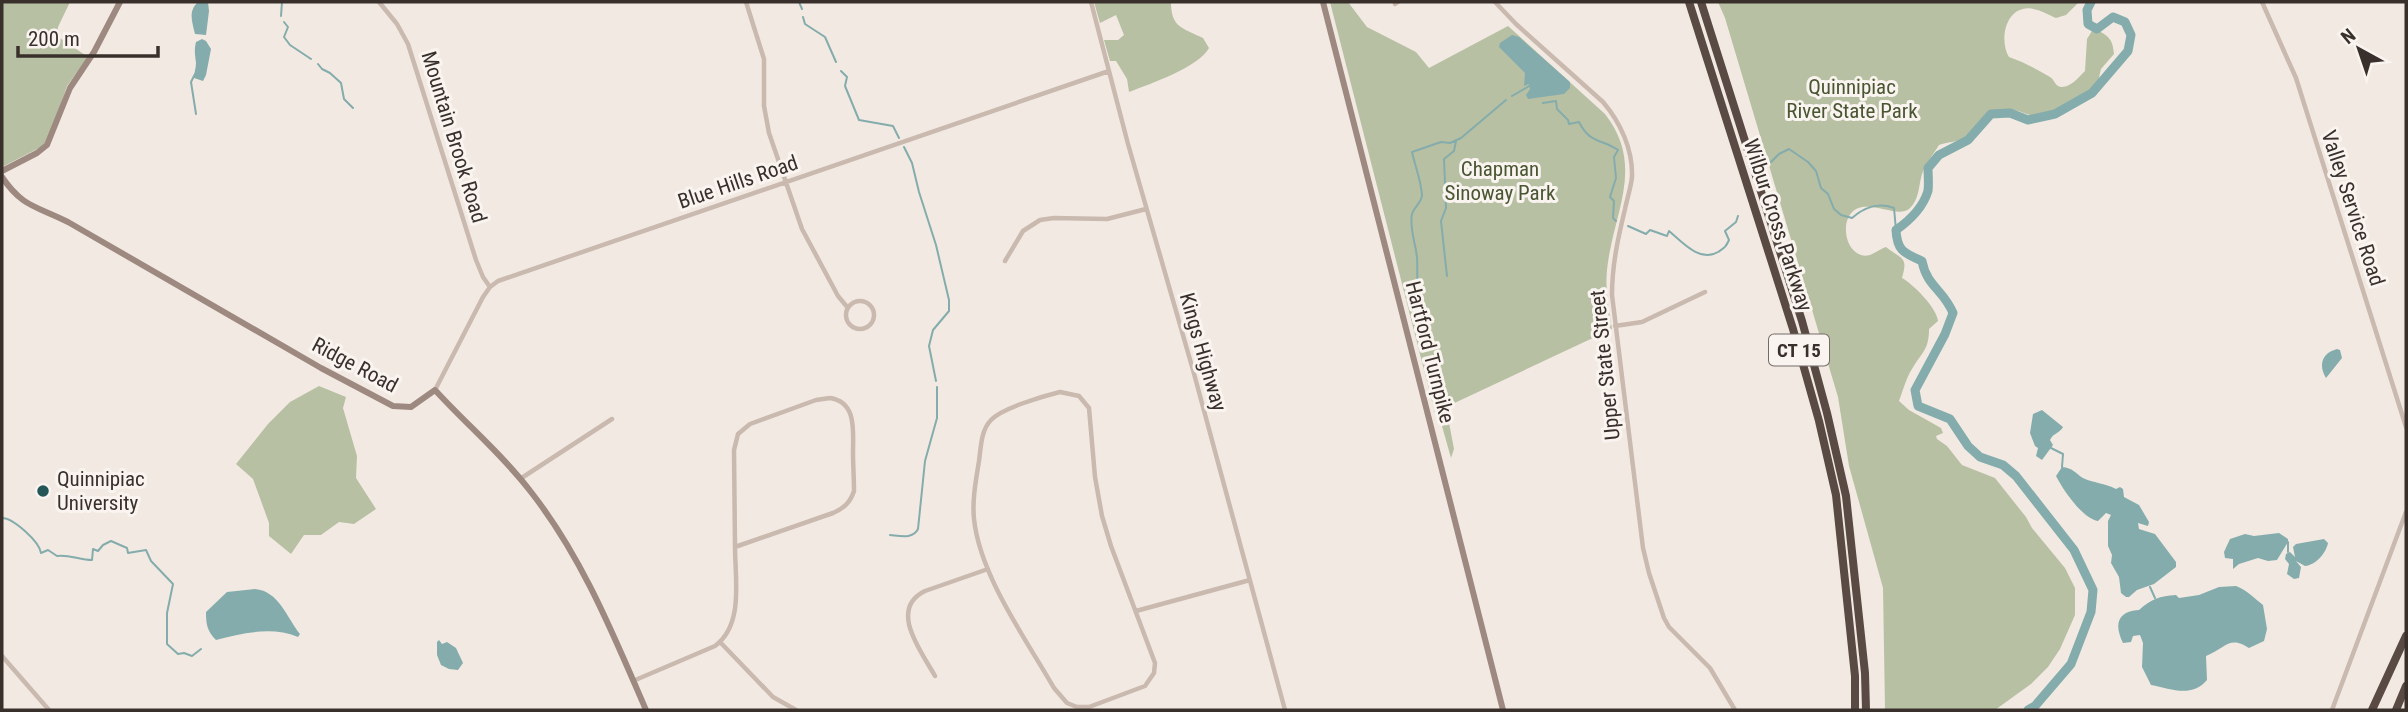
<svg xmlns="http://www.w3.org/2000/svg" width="2408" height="712" font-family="'Roboto Condensed',sans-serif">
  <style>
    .green { fill: #b8c0a3 }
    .water { fill: #84acac }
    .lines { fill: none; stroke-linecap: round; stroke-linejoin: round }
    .stream { stroke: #84acac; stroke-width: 2 }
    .river { stroke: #84acac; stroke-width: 9 }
    .street { stroke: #c9b9af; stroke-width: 4.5 }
    .secondary { stroke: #9d8980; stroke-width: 6 }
    .highway { stroke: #594a44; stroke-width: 8 }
    .poi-dot { fill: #255657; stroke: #f9f4ef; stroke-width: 2.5 }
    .labels { text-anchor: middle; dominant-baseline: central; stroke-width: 6; stroke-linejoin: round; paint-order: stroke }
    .shield { fill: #f9f4ef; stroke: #736b66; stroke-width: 2 }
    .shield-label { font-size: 19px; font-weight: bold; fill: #39302c }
    .park-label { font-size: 21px; fill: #4a5532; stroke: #f9f4ef }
    .street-label { font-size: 21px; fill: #39302c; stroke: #f9f4ef }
    .poi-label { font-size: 21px; fill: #39302c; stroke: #f9f4ef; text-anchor: start }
  </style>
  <rect width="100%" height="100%" fill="#f2eae2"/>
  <path class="green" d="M2,2H70L58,27L57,36L88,57L67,86L50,135L43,146L2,167Z
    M1094,2H1171C1171,28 1183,28 1203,38L1209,48C1199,67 1150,84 1129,92L1127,79L1116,61H1110L1104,40H1118L1124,35L1116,15L1100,23Z
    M1330,2H1348L1367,27L1416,52L1429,68L1508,26L1605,114C1646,167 1613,212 1607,270C1605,290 1609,310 1612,329L1446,407L1454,449L1451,458L1438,412L1435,413Z
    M1718,2H2079L2066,15L2056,18C2047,14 2034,6 2023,9C2004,13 2000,43 2009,57C2024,62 2036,69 2050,77C2055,80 2055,87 2062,87C2071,87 2080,76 2085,71L2087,39L2092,31L2097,30C2109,36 2113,40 2114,54L2101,69L2097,86L2043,117C2031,118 2022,110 2011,110C1984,110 1985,129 1965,138C1957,142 1947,142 1939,145C1934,153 1928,161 1924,169C1918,181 1921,199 1909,209C1898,218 1872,201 1856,209C1840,218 1844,250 1861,255C1871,258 1877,250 1886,247C1903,260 1908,257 1902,278C1913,284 1937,308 1938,321L1929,329C1929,350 1922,352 1912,369C1906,378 1903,391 1899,401L1909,410L1941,428L1943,433L1936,436L1937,439L1947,446L1962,465L1995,478L2026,517L2032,528L2065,568L2075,588V615L2060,649L2048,667L2031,684L1995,710H1885L1883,588L1849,466L1838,397L1725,18Z
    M319,386L346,397L343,408L357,456L356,478L376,509L354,524L339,522L321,535H304L291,554L269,536V523L253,479L236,464L268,424L290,402Z"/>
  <path class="water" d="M198,2H208L209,11L206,35L195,34C192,21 188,11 198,2Z
    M1512,35L1519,37L1570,82V88L1564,94L1528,99L1526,95L1530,89L1529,84L1524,86L1525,73L1499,47L1500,43Z
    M202,39L206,41L211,49L206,75L203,81L194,78C194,73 196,68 196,63C195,54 194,50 196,42Z
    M2337,349L2340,350L2342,358L2326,378C2318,365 2322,353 2337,349Z
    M2042,410L2063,427C2060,433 2053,433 2050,440L2053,445L2042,460L2036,456L2038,448L2035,446L2030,433L2033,414Z
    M2062,467C2073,468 2075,473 2083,478C2093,483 2105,483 2116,489L2120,487L2123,489L2124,497L2139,505L2149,522L2148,526L2138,523L2139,529L2155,534L2176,562V567L2154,584L2137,590L2129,597H2126L2121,593L2119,577L2111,563L2112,555L2108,546V521L2111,515L2106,513L2098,521C2083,519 2063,490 2056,476Z
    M2279,533L2288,539V542L2277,560L2268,561L2258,558L2239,564L2233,569V559L2225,558L2224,552L2230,539L2245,534L2254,536Z
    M2324,539L2328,543C2326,553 2316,565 2305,566L2296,561L2301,567L2299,578L2294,579L2287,574L2289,564L2285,559L2286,554L2290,552L2295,557L2293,547L2296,544Z
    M2236,586C2247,590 2254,598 2263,605L2267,629L2264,641L2249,648C2229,635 2226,648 2206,656L2207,680C2192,698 2171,689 2151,685L2142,667L2143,643L2140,635L2133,636L2131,642L2123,643C2114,625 2117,611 2139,610C2151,599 2160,596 2176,595L2179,598L2199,595L2219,587Z
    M255,589C279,591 287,618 300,634L298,637C272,626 243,633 216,640C207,631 206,624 206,612L227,592Z
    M439,640L442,644L447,642L456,648L463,663L458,670L449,669L441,665L437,655V642Z"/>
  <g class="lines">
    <path class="stream" d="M799,2L802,9
      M281,16L282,2
      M803,17L805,24L825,37L836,62
      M284,22L288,27L284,37L290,45L311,59
      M318,64L322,69L330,73L341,83L344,99L353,108
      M841,71L847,77L845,86L859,120L893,126L899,138
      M195,74L191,82L196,114
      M1512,96L1531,85
      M1543,103L1556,101L1557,109L1568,120L1569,124L1579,122C1590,144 1602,139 1618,150L1614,157L1616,178L1610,197L1614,201L1613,218L1616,221
      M904,147L912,163L919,192L936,245L949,300V311L933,330L929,346L936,381
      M1765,186L1768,179V174H1763V170L1779,154L1789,149L1808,162L1816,171L1821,188L1828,194L1834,209L1841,215L1852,218C1865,207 1878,202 1894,208L1896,230
      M1628,226L1646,234L1650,230L1667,236L1669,231C1682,242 1700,263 1718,252C1724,248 1726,247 1729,240L1725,231L1736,222L1738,216
      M1447,276L1441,221L1446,208L1444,159L1454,151L1456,141
      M1419,291C1416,280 1418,269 1417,258C1416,244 1409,228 1412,214C1414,207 1422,202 1422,195C1421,180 1415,166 1412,152L1441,142L1450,143L1461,138L1506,100
      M2051,448L2063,454L2062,467
      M2,518C13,518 39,541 41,553L48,550L57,556C68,554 80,560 92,560L93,549L98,551L103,545L111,541L127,548L128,553L146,550L151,561L173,584L167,613V644L178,654L184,653L192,656L201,649
      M890,535C901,536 913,539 918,529L925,461L937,418V387
      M2288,552V542
      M2150,587L2155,598"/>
    <path class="river" d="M2028,710L2035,706L2071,664L2091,612L2093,590L2074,550L2016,476L2003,465L1980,457L1968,446L1950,419L1918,406L1915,390L1945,334L1953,313C1943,289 1927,287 1922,261C1904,253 1897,251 1896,230C1909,221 1923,207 1928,191C1929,184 1928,175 1928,168L1939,155L1968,140L1991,114L2010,113L2028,120L2055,114L2092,93L2128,51L2131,35L2125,22L2113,17L2097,29L2088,24L2087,10L2091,2"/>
    <path class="street" d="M379,2L397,24L408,44L476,260L483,277L490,287
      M746,2L764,59V106L769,133L802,229L838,296L848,308
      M1091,2L1128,144L1193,370L1285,710
      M1495,2L1516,24L1603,102C1620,122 1633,149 1632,177C1631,187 1627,199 1625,209C1618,238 1612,265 1612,295L1643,548L1649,573L1664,618L1669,627L1710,668L1735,710
      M2262,2L2296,78L2406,427
      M1395,4L1398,2
      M1005,261L1023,231L1040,220L1054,218L1107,219L1146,209
      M846 315a14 14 0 1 1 28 0a14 14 0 1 1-28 0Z
      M1615,326L1642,322L1705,292
      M435,390L483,297L490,287L498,281L1109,71
      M1060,392L1079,396L1089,408L1095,477L1102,516L1111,546L1155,663L1154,673L1145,686L1089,707H1077L1067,703L1054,688C1026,639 980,576 974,519C972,500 976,480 979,461C981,447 981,430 991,420C1002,408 1044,396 1060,392Z
      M830,398C857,402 853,431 853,452C853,465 854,478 854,491C850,503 844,508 833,513L735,547L734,450L738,434L750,424L816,400Z
      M520,479L612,419
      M1136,611L1250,580
      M720,642L773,697L796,710
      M2,656L49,710
      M935,676C921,651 888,609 925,591L988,569
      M633,681L715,646C744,625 735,579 735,547
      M2332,710L2406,512"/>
    <path class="secondary" d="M1323,2L1503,710
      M2,171L37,153L47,145L70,88L94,52L120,2
      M2,177C23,208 37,206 68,222L321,368L393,406L411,407L435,390C466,424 503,455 531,492C582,557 613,634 646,710"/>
    <path class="highway" d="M1689,2L1793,329L1819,421L1836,495L1855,676V710
      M1701,2L1802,321L1827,413L1846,496L1865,673L1866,710
      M2372,710L2406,636
      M2396,710L2406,686"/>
  </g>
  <circle class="poi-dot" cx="43" cy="491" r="7"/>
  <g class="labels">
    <rect class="shield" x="1769" y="334.5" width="60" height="31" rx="5"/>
    <g class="shield-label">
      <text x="1799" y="350">CT 15</text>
    </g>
    <g class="park-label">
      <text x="1852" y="87">Quinnipiac<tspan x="1852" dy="24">River State Park</tspan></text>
      <text x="1500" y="169">Chapman<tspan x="1500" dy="24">Sinoway Park</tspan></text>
    </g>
    <g class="street-label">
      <text transform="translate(454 137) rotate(73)">Mountain Brook Road</text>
      <text transform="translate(738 182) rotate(-19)">Blue Hills Road</text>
      <text transform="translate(2353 208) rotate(72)">Valley Service Road</text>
      <text transform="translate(1778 225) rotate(72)">Wilbur Cross Parkway</text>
      <text transform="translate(1203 352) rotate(74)">Kings Highway</text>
      <text transform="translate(1430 352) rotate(76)">Hartford Turnpike</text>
      <text transform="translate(355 365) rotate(28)">Ridge Road</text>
      <text transform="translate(1605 365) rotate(-96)">Upper State Street</text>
    </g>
    <g class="poi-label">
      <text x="57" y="479">Quinnipiac<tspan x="57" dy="24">University</tspan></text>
    </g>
  </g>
  <rect width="2408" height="712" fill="none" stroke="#39302c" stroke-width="7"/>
  <g transform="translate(2359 49) rotate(320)" stroke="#f9f4ef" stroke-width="5" paint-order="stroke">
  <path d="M0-5L12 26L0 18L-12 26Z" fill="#39302c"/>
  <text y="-10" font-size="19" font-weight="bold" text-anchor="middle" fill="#39302c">N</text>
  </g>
  <path d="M18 46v10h140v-10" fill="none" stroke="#39302c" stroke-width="3.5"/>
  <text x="28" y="46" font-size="21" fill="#39302c" stroke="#f9f4ef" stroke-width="5" paint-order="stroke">200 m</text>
</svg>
